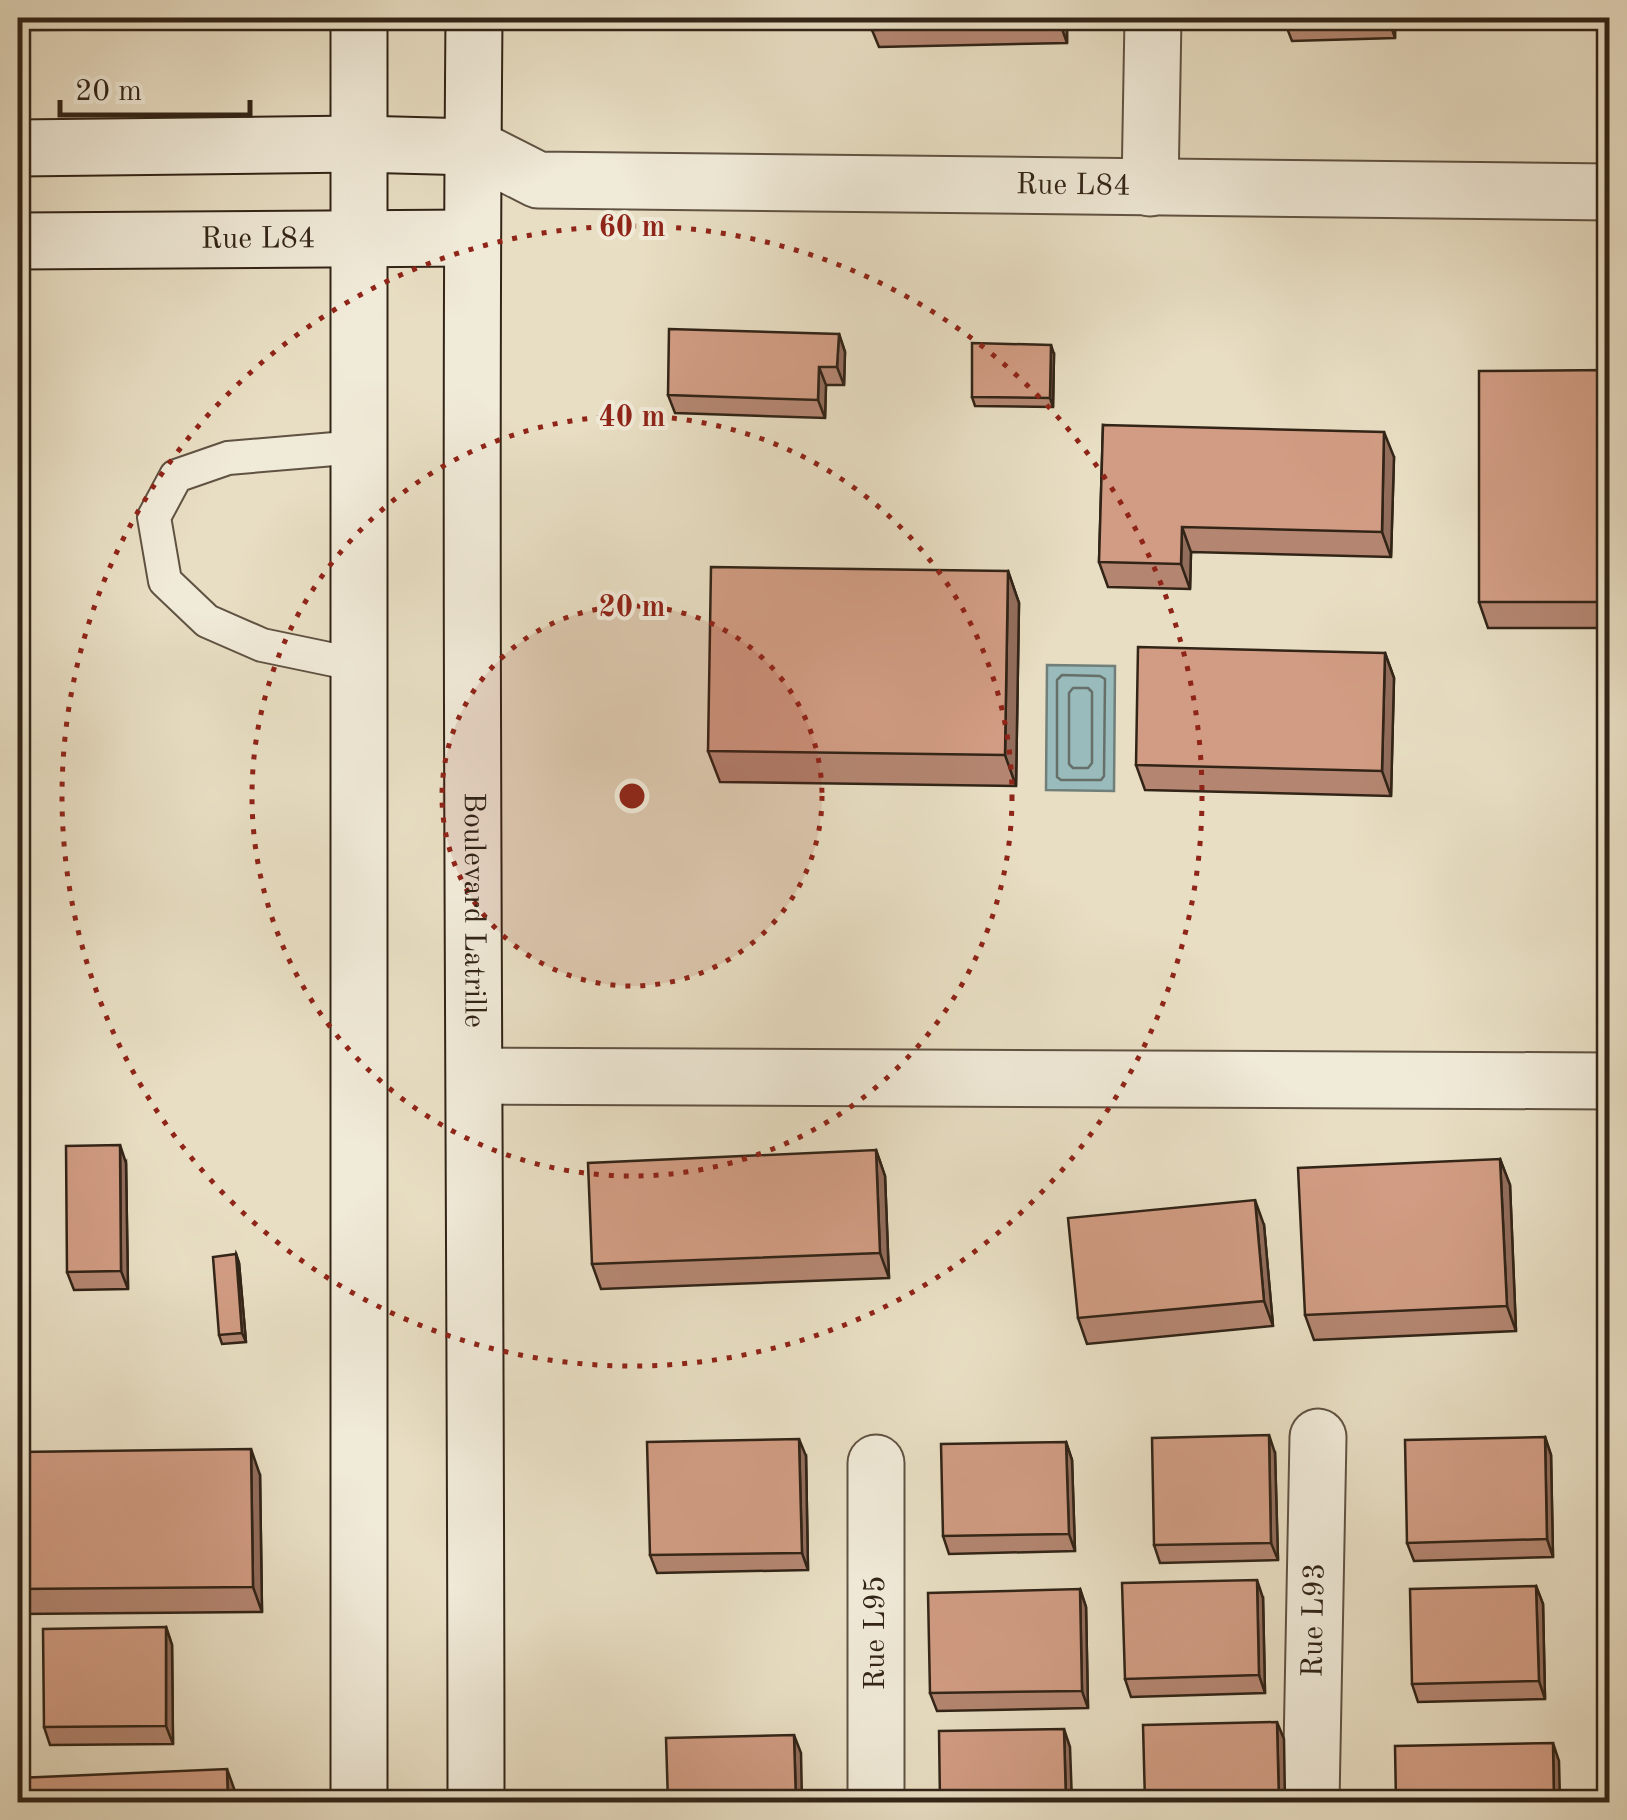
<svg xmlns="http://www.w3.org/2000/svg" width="1627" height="1820" font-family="'Old Standard TT',serif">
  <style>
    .water { fill: #9bb; stroke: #707f79; stroke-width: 2.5 }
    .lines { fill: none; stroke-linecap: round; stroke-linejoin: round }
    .shore { stroke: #667069; stroke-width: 2.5 }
    .service-casing { stroke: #605242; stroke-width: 36 }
    .minor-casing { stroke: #605242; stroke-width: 59 }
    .secondary-casing { stroke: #322417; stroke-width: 59 }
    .service { stroke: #f0ead8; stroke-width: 32 }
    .minor { stroke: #f0ead8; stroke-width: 55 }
    .secondary { stroke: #f0ead8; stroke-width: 55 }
    .wall { fill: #b48671; stroke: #322417; stroke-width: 2.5 }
    .shaded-wall { fill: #926d5c; stroke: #322417; stroke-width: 2.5 }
    .building { fill: #d19c83; stroke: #322417; stroke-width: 2.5 }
    .ring { fill: none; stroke: #8f2418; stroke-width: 5; stroke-dasharray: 5 10 }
    .labels { text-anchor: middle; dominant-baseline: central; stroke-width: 8; stroke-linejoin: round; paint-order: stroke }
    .street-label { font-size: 30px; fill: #322417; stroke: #f0ead8 }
    .centre { fill: #8f2418; stroke: #f0ead8; stroke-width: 5 }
    .ring-label { font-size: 30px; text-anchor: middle; font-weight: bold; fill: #8f2418; stroke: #f0ead8; stroke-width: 8; stroke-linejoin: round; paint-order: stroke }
  </style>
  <rect width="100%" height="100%" fill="#e8dec3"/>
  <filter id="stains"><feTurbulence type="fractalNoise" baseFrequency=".002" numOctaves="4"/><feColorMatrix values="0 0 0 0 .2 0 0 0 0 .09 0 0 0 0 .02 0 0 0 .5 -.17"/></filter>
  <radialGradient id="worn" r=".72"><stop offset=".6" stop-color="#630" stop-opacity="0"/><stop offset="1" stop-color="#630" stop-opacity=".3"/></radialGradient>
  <path class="water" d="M1047,665L1115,666L1114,791L1046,790Z"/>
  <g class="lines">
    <path class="shore" d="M1062,675L1100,676L1105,679L1104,776L1101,780H1061L1057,777V680Z
      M1073,688H1088L1092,692V763L1088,768H1073L1069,764V693Z"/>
    <g class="service-casing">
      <path id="service" d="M358,665L262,645L207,621L165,581L154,517L176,476L228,458L358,447"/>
    </g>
    <g class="minor-casing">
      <g id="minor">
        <path id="s1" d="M473,147L538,180L1610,192"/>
        <path d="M1150,188L1153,18"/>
        <path d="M476,1076L1610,1081"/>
        <path d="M876,1463V1802"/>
        <path id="s2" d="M1311,1802L1318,1437"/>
      </g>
    </g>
    <g class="secondary-casing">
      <g id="secondary">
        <path id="s3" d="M474,18C469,612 476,1208 476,1802"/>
        <path d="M18,148L358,144L473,147"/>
        <path id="s4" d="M18,241L471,238"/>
        <path d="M359,1802V18"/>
      </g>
    </g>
    <use href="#service" class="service"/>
    <use href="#minor" class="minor"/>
    <use href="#secondary" class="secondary"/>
  </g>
  <path class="wall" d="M26,18H208L207,29L30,30Z
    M715,18H835V22L718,25Z
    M872,18H1067V43L879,47L872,30Z
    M1395,18V38L1292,41L1285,23Z
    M1478,18H1610V26L1482,27Z
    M839,334L845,352L844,385H826L825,418L675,413L668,395Z
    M1054,354L1053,407L975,406L972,397Z
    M1610,370V628H1488L1479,602Z
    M1103,425L1394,457L1391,557L1191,552L1190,589L1108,587L1099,562Z
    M1008,571L1019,603L1016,786L720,782L708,751Z
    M1385,653L1394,678L1391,796L1145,790L1136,765Z
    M876,1150L885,1176L889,1278L601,1289L592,1264Z
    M1500,1159L1510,1185L1516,1331L1314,1340L1305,1315Z
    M126,1163L128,1289L74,1290L67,1272Z
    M1264,1225L1273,1326L1087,1344L1078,1318Z
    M236,1254L239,1263L246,1342L222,1344L219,1335Z
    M1545,1437L1551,1455L1553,1557L1414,1561L1407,1543Z
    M1066,1442L1072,1460L1075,1551L949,1554L943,1536Z
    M18,1452L260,1475L262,1612L18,1614Z
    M1275,1453L1278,1560L1160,1563L1154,1545Z
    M806,1456L808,1570L657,1573L650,1555Z
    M1536,1586L1543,1604L1545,1699L1418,1702L1412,1684Z
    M1080,1589L1086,1607L1088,1708L937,1711L930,1693Z
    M1263,1598L1265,1693L1131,1697L1125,1679Z
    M166,1627L172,1645L173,1744L50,1745L44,1727Z"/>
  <path class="shaded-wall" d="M1060,18H1067V43L1061,26Z
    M1389,18H1395V38L1389,20Z
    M839,334L845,352L844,385L837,367Z
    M1051,345L1054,354L1053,407L1050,398Z
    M819,367L826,385L825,418L818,400Z
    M1384,432L1394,457L1391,557L1382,532Z
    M1182,527L1191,552L1190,589L1181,564Z
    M1008,571L1019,603L1016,786L1005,755Z
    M1385,653L1394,678L1391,796L1382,771Z
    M120,1145L126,1163L128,1289L121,1271Z
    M876,1150L885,1176L889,1278L880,1253Z
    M1500,1159L1510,1185L1516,1331L1507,1306Z
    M1255,1200L1264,1225L1273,1326L1264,1301Z
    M236,1254L239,1263L246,1342L242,1333Z
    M1269,1435L1275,1453L1278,1560L1271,1543Z
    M1545,1437L1551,1455L1553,1557L1547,1539Z
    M799,1439L806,1456L808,1570L802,1553Z
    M1066,1442L1072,1460L1075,1551L1069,1534Z
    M251,1449L260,1475L262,1612L253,1587Z
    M1257,1580L1263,1598L1265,1693L1259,1675Z
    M1536,1586L1543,1604L1545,1699L1539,1681Z
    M1080,1589L1086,1607L1088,1708L1082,1691Z
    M166,1627L172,1645L173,1744L166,1726Z
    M1277,1722L1284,1739L1285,1802H1279Z
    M1064,1729L1070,1747L1072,1802H1066Z
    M794,1735L801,1753L802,1802H796Z
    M1553,1743L1559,1761L1560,1802H1554Z
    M227,1769L236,1794L237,1802H228Z"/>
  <path class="building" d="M872,18H1060L1061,26L872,30Z
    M1285,18H1389V20L1285,23Z
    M669,329L839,334L837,367H819L818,400L668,395Z
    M972,343L1051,345L1050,398L972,397Z
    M1610,370V602H1479V371Z
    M1103,425L1384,432L1382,532L1182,527L1181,564L1099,562Z
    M711,567L1008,571L1005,755L708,751Z
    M1138,647L1385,653L1382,771L1136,765Z
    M120,1145L121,1271L67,1272L66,1146Z
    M876,1150L880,1253L592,1264L588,1163Z
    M1500,1159L1507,1306L1305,1315L1298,1168Z
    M1255,1200L1264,1301L1078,1318L1068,1218Z
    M1610,1233V1282L1602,1234Z
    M236,1254L242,1333L219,1335L213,1257Z
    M1269,1435L1271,1543L1154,1545L1152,1438Z
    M1545,1437L1547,1539L1407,1543L1405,1440Z
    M799,1439L802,1553L650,1555L647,1442Z
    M1066,1442L1069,1534L943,1536L941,1444Z
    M251,1449L253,1587L18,1589V1452Z
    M1257,1580L1259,1675L1125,1679L1122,1583Z
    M1536,1586L1539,1681L1412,1684L1410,1589Z
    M1080,1589L1082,1691L930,1693L928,1593Z
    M166,1627V1726L44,1727L43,1629Z
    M1277,1722L1279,1802H1145L1143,1725Z
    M1064,1729L1066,1802H940L939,1731Z
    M794,1735L796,1802H668L666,1738Z
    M1553,1743L1554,1802H1396L1395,1746Z
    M227,1769L228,1802H18V1778Z"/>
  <circle cx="632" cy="796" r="190" fill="#8f2418" fill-opacity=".12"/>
  <g class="ring">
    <circle cx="632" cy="796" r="190"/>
    <circle cx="632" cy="796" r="380"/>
    <circle cx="632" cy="796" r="570"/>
  </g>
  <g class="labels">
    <g class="street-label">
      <text stroke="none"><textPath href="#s1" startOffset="608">Rue L84</textPath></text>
      <text stroke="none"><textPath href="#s4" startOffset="240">Rue L84</textPath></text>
      <text stroke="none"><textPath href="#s3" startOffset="892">Boulevard Latrille</textPath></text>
      <text stroke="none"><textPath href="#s2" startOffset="182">Rue L93</textPath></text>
      <text transform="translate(876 1633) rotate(-90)">Rue L95</text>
    </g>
  </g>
  <circle cx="632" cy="796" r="15" class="centre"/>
  <g class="ring-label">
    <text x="632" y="236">60 m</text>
    <text x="632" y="426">40 m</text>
    <text x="632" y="616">20 m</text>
  </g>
  <rect width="1627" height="1820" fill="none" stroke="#e8dec3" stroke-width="60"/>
  <rect x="20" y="20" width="1587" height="1780" fill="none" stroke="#322417" stroke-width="5"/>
  <rect x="30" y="30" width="1567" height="1760" fill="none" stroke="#322417" stroke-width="2.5"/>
  <path d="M60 100v15h190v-15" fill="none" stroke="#322417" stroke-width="5"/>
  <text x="75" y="100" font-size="30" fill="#322417" stroke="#f0ead8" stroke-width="8" paint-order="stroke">20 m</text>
  <rect width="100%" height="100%" filter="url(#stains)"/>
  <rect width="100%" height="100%" fill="url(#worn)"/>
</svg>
